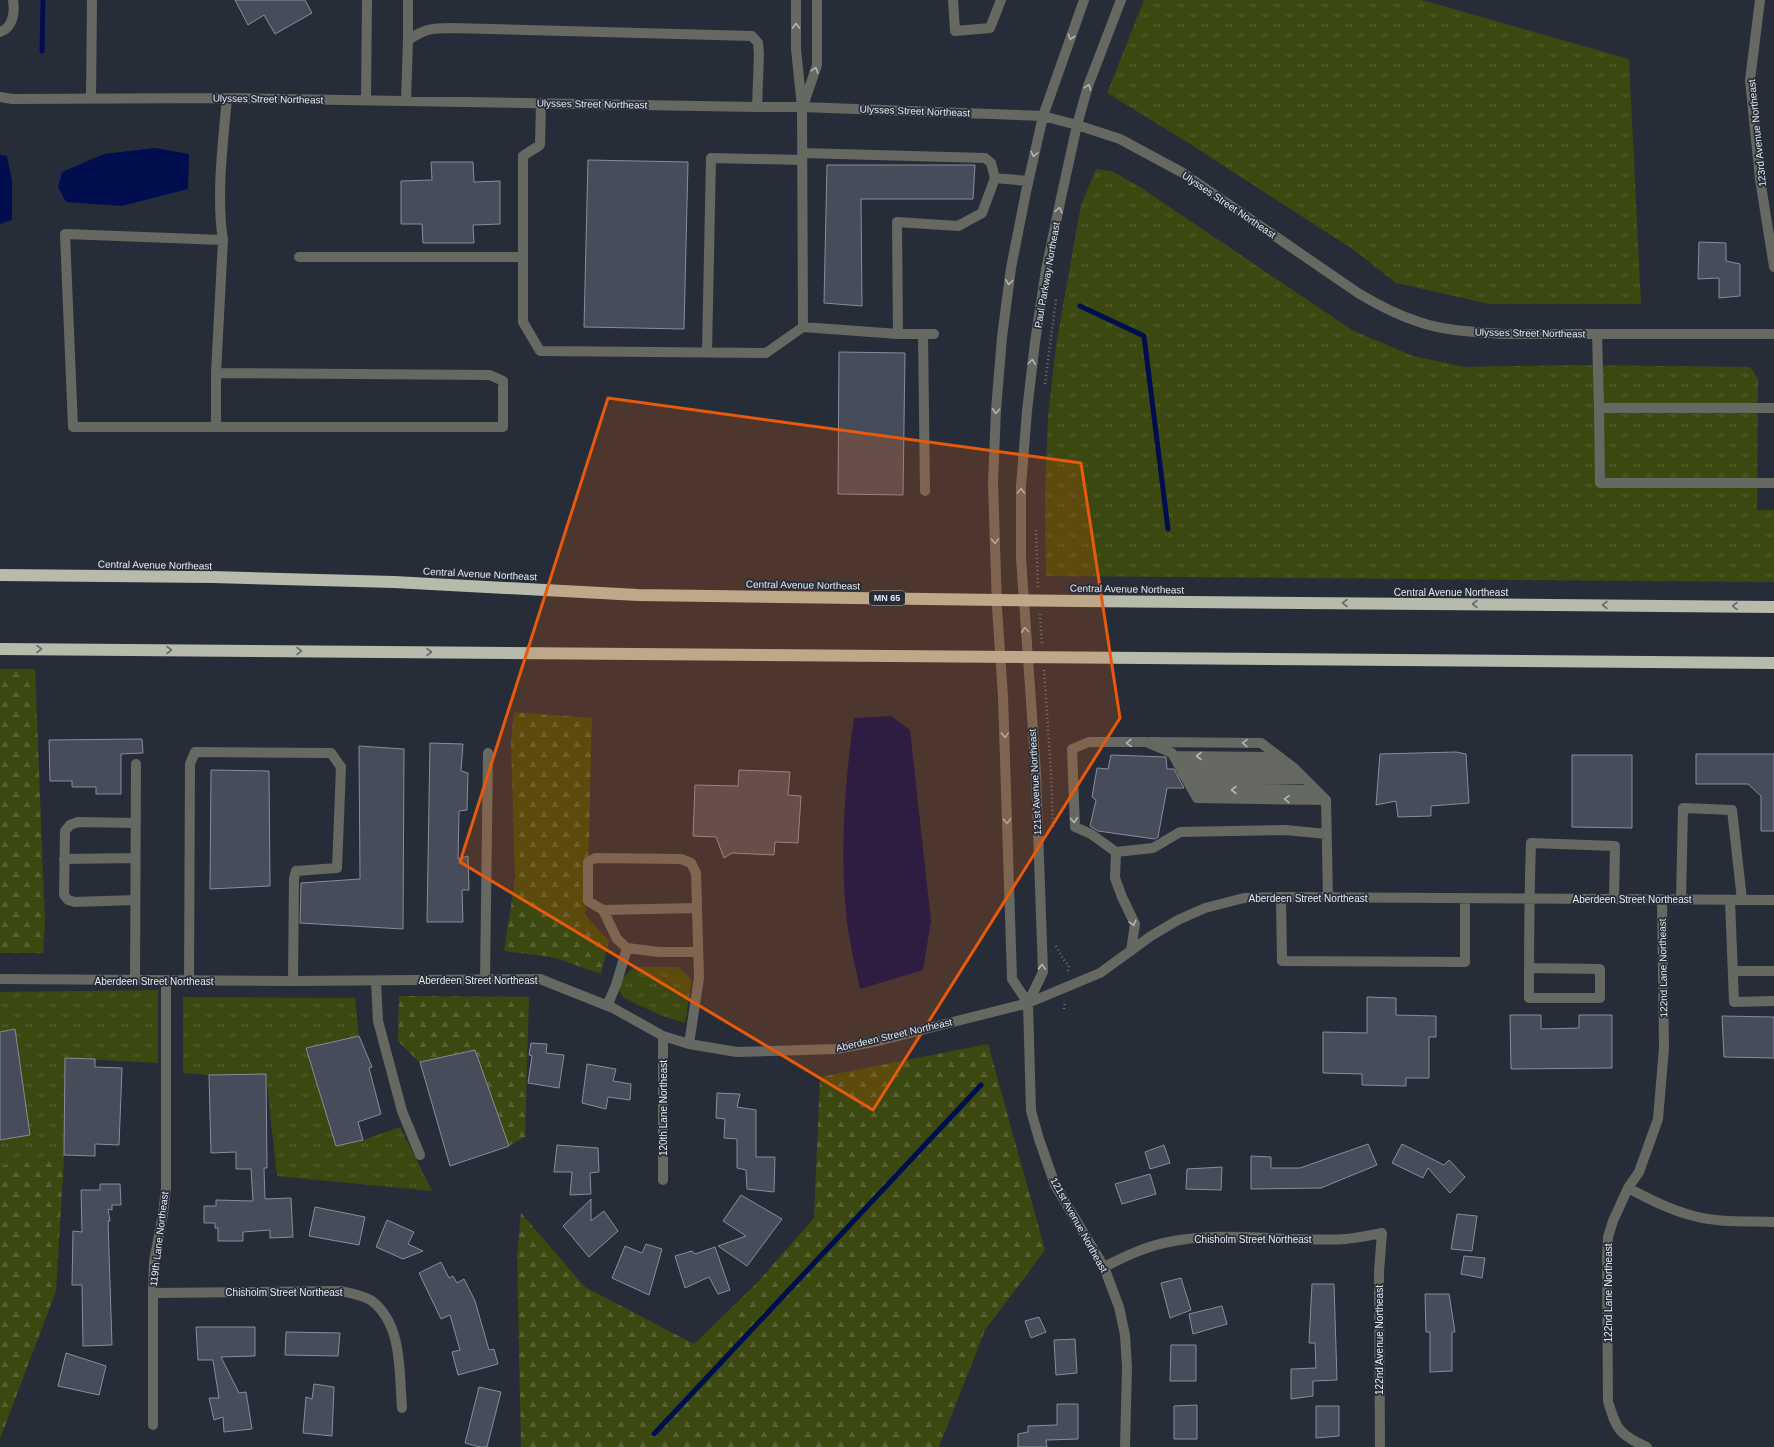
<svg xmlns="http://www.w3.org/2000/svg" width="1774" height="1447" font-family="Arial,sans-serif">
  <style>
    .grass { fill: url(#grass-tufts) }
    .forest { fill: url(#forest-firs) }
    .water { fill: #000e4f }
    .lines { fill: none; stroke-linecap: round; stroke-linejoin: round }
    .stream { stroke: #000e4f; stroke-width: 5 }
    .building { fill: #464c59; stroke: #868d9b }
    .path { stroke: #6e737d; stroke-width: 2.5; stroke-dasharray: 1 3; stroke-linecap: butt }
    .minor { stroke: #666862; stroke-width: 10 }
    .highway { stroke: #b6bbab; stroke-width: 12 }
    .oneway { stroke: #b2b5b7 }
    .oneway2 { stroke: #676d6c }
    .marked { fill: #e8590c; fill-opacity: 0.2; stroke: #e8590c; stroke-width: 3; stroke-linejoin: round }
    .labels { text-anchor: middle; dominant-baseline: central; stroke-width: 3.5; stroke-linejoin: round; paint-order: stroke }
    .shield { fill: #272d38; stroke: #acb1b9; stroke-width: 1 }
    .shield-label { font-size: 9px; font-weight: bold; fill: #e5e9f0 }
    .street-label { font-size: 10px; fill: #e5e9f0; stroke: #272d38 }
  </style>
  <defs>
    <pattern id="grass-tufts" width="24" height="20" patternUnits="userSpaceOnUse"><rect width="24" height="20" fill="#3b480f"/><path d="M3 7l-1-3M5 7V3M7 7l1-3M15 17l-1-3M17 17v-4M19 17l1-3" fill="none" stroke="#576232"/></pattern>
    <pattern id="forest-firs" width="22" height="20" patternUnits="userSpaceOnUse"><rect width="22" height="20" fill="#3b480f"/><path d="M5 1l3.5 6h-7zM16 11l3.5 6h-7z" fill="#576232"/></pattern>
  </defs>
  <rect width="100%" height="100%" fill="#272d38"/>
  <path class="grass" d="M1144,0H1422L1629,59L1641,304H1490L1396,283L1354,250L1187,142L1107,93Z
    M1096,169L1111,171L1140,187L1352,330L1413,356L1464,367L1573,365L1750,367L1758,379L1757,510H1774V582L1046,576L1045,494L1048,417L1056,345L1081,205Z
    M634,967H678L692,980L685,1023L660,1015L624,998L616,985Z
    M158,990V1063L65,1058L64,1158L0,1166V1140L30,1135L15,1029L0,1032V992Z
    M183,997L355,998L359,1036L306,1048L336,1146L363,1140L400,1127L432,1191L277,1176L266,1074L209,1075L183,1073Z"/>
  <path class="forest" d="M0,669H35L45,925L43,953H0Z
    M514,712L592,718L589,838L585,915L609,941L601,974L552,957L504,951L515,879L511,740Z
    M399,996L529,997L525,1137L509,1146L475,1050L420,1063L398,1041Z
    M988,1044L1045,1250L985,1330L939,1447H521L517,1255L521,1213L585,1287L694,1344L757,1283L814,1218L820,1077Z
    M64,1158L56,1291L0,1439V1166Z"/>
  <path class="water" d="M155,148L189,154L188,189L122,206L66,202L58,187L62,172L104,154Z
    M0,155L7,156L12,181V220L0,224Z
    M891,716L910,730L931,921L923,970L860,989C855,964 848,937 846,912C840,849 845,779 854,718Z"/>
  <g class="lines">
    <path class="stream" d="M42,51L43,0
      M1080,306L1144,336L1168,529
      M654,1434L981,1085"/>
  </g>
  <path class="building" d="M235,0H305L312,13L275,34L264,15L248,25Z
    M588,160L688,162L684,329L584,327Z
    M431,162H473L474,182L500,181V224L473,225L474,243H423L422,224H401V181L432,180Z
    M827,165H975L973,199H861L862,306L824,303Z
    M1699,242L1726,243V261L1740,264V296L1719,298V278L1698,279Z
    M839,352L905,353L903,495L838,494Z
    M142,739L143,753L121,754V794H96V787H72V781H50L49,740Z
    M430,743L463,744L461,771L468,773L467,810L459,811L458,859L468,856L469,890H462L463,922H427Z
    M359,746L404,749L403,929L300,923L301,883L360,879Z
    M1456,752L1466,754L1469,803L1431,806V816L1398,817L1396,801L1376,805L1380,754Z
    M1696,754H1774V831H1761V796L1748,784H1696Z
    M1111,755L1166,757L1167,769H1174L1184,788H1167L1158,837L1155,839L1098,831L1090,826L1096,800L1092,797L1097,768L1108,769Z
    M1572,755H1632V828L1572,827Z
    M211,770L269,771L270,886L210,889Z
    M739,770L790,772L788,795L801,796L798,843L775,842L774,855L732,853L724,858L716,837L693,836L695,785L738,786Z
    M1367,997L1396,998V1015L1436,1016V1037H1429V1078H1406V1086L1362,1085V1074L1323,1073V1032L1367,1033Z
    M1510,1015H1541V1029L1579,1028V1015H1612V1068L1511,1069Z
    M1722,1016L1774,1017V1058L1724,1057Z
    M15,1029L30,1135L0,1140V1032Z
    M359,1036L372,1067L369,1068L381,1114L358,1122L363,1140L336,1146L306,1048Z
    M531,1043L547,1044L546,1053L564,1055L559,1088L528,1083L532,1056L529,1055Z
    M475,1050L509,1146L450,1166L420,1062Z
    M65,1058L95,1059V1067L122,1068L119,1145L95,1144V1156L64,1155Z
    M587,1064L616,1069L613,1081L631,1084L630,1100L608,1097L606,1109L582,1103Z
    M266,1074L267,1168H264L265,1199L291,1198L293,1237L270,1238V1230L243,1232V1241H218V1228H215V1223H204V1206H216V1200L253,1201L251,1169H236V1152L211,1153L209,1075Z
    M717,1093L740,1094L737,1107L756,1110V1157H775L774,1192L747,1189L746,1170L737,1168V1139L724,1138L725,1119L716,1118Z
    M1368,1144L1377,1165L1321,1188L1251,1189V1156L1271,1157V1168H1300Z
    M1402,1144L1444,1165L1449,1160L1465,1177L1450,1193L1428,1168L1423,1178L1392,1163Z
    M557,1145L598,1148L599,1172L590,1173L591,1194L570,1195L572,1172H554Z
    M1164,1145L1170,1163L1150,1169L1145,1152Z
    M1222,1167L1221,1190L1186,1189L1187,1169Z
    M1150,1174L1156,1194L1122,1204L1115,1184Z
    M100,1184H120L121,1205H112V1210L108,1209L110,1221H108L112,1345L83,1346L82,1285H72L73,1231L82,1232L81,1190H100Z
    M741,1195L782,1219L747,1266L718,1246L746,1236L723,1221Z
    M591,1199V1221L604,1211L618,1231L589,1257L563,1226Z
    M315,1207L365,1217L359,1245L309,1236Z
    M1457,1214L1477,1216L1472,1251L1451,1249Z
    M387,1220L414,1232L408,1244L423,1251L403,1259L376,1247Z
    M646,1244L662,1249L649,1295L612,1278L625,1246L642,1253Z
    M715,1247L730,1290L718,1294L709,1277L685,1288L675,1256L692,1251L695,1254Z
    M1464,1256L1485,1258L1482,1278L1461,1274Z
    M441,1262L449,1278L453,1276L457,1283L464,1279L475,1301L489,1350L494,1349L498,1364L458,1375L452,1352L460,1350L450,1315L441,1319L419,1273Z
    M1181,1278L1191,1310L1170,1318L1161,1283Z
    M1312,1284H1334L1337,1380L1313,1381V1396L1291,1399V1369L1316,1368L1315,1343H1309Z
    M1425,1294H1449L1455,1332H1452V1371L1430,1372V1332H1426Z
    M1222,1306L1227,1324L1193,1334L1189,1314Z
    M1039,1317L1046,1332L1031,1338L1025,1321Z
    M196,1327H255V1356L221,1357L239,1393L246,1392L252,1429L224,1432L223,1417L214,1420L209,1398H219L213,1360H198Z
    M286,1332L340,1333L338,1356L285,1355Z
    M1075,1339L1077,1373L1056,1375L1054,1340Z
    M1171,1345H1196V1381H1170Z
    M66,1353L106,1366L99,1395L58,1386Z
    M314,1384L334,1387L332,1436L303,1433L306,1397L312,1399Z
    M479,1387L501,1392L487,1447H480L465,1443Z
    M1057,1404H1078V1439L1046,1440L1047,1447H1018V1434L1028,1432V1426L1057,1425Z
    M1197,1405V1439H1174V1406Z
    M1316,1406H1339V1436L1316,1438Z"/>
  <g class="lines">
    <path class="path" d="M1045,384L1056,299
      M1036,530L1038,587
      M1040,614L1042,645
      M1044,670L1051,772L1053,827
      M1056,946L1063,959L1069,966L1068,972
      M1064,1009L1065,1001"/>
    <path class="minor" d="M796,0V49L802,107L803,327L898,334H934
      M953,0L955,31L990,28L1001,0
      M1121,0L1088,86L1077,125L1061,198L1046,270L1035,342L1027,411L1021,486V558L1036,773L1043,972L1028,1003L1031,1111L1039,1139L1055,1185L1104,1267L1119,1307L1125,1335L1127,1367L1125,1447
      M1760,0L1750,80L1760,179L1774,267
      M0,32C13,28 15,12 13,0
      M408,40V0
      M0,97L12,99L227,98L757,107H802L1043,116L1077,125L1120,139L1183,173L1358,293C1378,305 1397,315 1419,322C1445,331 1476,332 1504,334H1774
      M91,99L92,0
      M366,100L367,0
      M406,101L408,40C425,29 431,28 451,28L752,36L758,43L759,54L757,107
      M541,103L540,145L523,156V322L540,351L766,353L803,327
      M804,103L817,65V0
      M802,153L985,158L991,163L995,178
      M299,257H523
      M898,334L897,222L958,226L982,213L995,178L1028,181
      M923,334L925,491
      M1597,334L1599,408H1774
      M707,352L711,158L802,160
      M216,373L223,240
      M1599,408L1600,483H1774
      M216,427V373L490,375L503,381V427H73L65,234L223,240C216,197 223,142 227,98
      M1150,742L1261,743L1294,768L1326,800L1328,897
      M1174,756L1280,757
      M1179,765L1289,764
      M1183,774L1298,772
      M1188,782L1305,779
      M1193,790H1315
      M1116,852L1153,848L1180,832L1285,830L1327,834
      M64,859L135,858
      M1281,897L1282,961L1465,962V898
      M135,900L75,902L68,900L64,895L65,831L70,825L78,822L136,823
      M1681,900L1683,808L1732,810L1742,900
      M1730,900L1734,1002L1774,1001
      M603,910L697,908
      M627,948L659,952H698
      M1131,951L1135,924L1122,897L1115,878L1116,852L1091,834L1075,827L1072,749L1089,742H1146L1172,753L1197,798L1326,800
      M1529,968L1600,969V998H1529C1529,947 1529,895 1531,843L1615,846L1614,899
      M1733,971H1774
      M0,979L293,981L540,979L613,1008L663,1036L689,1044L737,1052L836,1049L878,1041L1028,1003L1100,973L1151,936L1178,920L1205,908L1244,898L1281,897L1774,900
      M485,980L488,753
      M135,981L136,764
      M189,981L190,764L195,752L331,753L341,767L337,868L296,871L294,878L293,981
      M376,981L378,1021L402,1111L420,1155
      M1028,1003L1012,979L1003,696L997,608L993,482L996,410L1002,337L1011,268L1026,192L1043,116L1084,0
      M607,1006L616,985L627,948L617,939L603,910L588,901V862L595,858L681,859L691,863L696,873L699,978L689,1044
      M663,1036V1180
      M1628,1188C1649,1199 1670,1210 1694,1216C1719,1223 1748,1221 1774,1222
      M1104,1267C1124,1257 1142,1248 1164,1243C1223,1229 1286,1243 1346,1239C1358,1238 1371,1235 1382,1233L1379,1271L1380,1447
      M153,1293L340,1291C350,1293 363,1295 372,1301C403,1325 399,1373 402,1408
      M153,1425V1293L154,1262L163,1214L166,1188V981
      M1647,1447C1619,1435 1616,1429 1608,1401L1607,1258L1608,1237L1613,1221L1628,1188L1639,1172L1658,1119L1664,1048L1662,900"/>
    <path class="highway" d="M0,575L213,577L394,582L638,595L1079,601L1774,607
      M0,649L1774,663"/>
  </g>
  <defs><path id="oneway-chevron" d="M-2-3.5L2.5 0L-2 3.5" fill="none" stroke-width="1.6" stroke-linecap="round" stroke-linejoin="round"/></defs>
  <g class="oneway">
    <use href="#oneway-chevron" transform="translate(796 26) rotate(-90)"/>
    <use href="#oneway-chevron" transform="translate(1071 37) rotate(109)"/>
    <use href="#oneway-chevron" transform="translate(815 70) rotate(-73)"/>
    <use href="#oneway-chevron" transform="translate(1088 87) rotate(-72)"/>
    <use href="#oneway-chevron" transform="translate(1034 154) rotate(103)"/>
    <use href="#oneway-chevron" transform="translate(1059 210) rotate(-78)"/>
    <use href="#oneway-chevron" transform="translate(1009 282) rotate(97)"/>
    <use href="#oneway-chevron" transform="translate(1032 362) rotate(-83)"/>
    <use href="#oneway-chevron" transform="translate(996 411) rotate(93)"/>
    <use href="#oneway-chevron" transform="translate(1021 491) rotate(-90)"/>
    <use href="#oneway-chevron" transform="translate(995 541) rotate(88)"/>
    <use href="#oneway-chevron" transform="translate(1025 630) rotate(-94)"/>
    <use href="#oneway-chevron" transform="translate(1005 735) rotate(88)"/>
    <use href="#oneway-chevron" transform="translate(1129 743) rotate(179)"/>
    <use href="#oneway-chevron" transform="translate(1245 743) rotate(-179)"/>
    <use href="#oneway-chevron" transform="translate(1199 756) rotate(-180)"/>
    <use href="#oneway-chevron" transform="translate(1234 790) rotate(-180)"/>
    <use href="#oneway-chevron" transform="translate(1287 799) rotate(-179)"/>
    <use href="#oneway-chevron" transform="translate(1074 820) rotate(86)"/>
    <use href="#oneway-chevron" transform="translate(1007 821) rotate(88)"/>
    <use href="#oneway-chevron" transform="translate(1133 923) rotate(75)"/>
    <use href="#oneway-chevron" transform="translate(1042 967) rotate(-88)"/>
  </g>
  <g class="oneway2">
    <use href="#oneway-chevron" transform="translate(1345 603) rotate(-180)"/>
    <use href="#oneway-chevron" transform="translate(1475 604) rotate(-180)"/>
    <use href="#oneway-chevron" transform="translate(1605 605) rotate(-180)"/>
    <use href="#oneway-chevron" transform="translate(1735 606) rotate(-180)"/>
    <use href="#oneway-chevron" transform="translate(39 649)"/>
    <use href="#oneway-chevron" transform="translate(169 650)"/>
    <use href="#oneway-chevron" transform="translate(299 651)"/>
    <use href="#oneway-chevron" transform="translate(429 652)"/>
  </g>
  <path class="marked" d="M608,398L1081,463L1120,718L873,1110L460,862Z"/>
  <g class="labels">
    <rect class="shield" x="869" y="591" width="36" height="14" rx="3"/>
    <g class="shield-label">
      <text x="887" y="598">MN 65</text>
    </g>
    <g class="street-label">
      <text transform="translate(268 99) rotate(1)">Ulysses Street Northeast</text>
      <text transform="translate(592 104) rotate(1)">Ulysses Street Northeast</text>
      <text transform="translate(915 111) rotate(2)">Ulysses Street Northeast</text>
      <text transform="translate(1757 133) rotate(-96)">123rd Avenue Northeast</text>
      <text transform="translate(1229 205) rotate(34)">Ulysses Street Northeast</text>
      <text transform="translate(1047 275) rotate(-80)">Paul Parkway Northeast</text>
      <text transform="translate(1530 333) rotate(1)">Ulysses Street Northeast</text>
      <text transform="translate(155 565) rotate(1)">Central Avenue Northeast</text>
      <text transform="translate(480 574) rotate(3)">Central Avenue Northeast</text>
      <text transform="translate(803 585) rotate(1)">Central Avenue Northeast</text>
      <text transform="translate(1127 589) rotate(1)">Central Avenue Northeast</text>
      <text x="1451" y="592">Central Avenue Northeast</text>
      <text transform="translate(1035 782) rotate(-93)">121st Avenue Northeast</text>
      <text x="1308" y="898">Aberdeen Street Northeast</text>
      <text x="1632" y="899">Aberdeen Street Northeast</text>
      <text transform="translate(1663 968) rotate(-91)">122nd Lane Northeast</text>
      <text x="478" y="980">Aberdeen Street Northeast</text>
      <text x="154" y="981">Aberdeen Street Northeast</text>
      <text transform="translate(894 1035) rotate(-13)">Aberdeen Street Northeast</text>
      <text transform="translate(663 1108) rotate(-90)">120th Lane Northeast</text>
      <text transform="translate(1079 1225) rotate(61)">121st Avenue Northeast</text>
      <text transform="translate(159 1239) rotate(-83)">119th Lane Northeast</text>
      <text x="1253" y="1239">Chisholm Street Northeast</text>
      <text x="284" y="1292">Chisholm Street Northeast</text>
      <text transform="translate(1608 1293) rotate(-90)">122nd Lane Northeast</text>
      <text transform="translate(1379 1340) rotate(-90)">122nd Avenue Northeast</text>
    </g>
  </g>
</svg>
